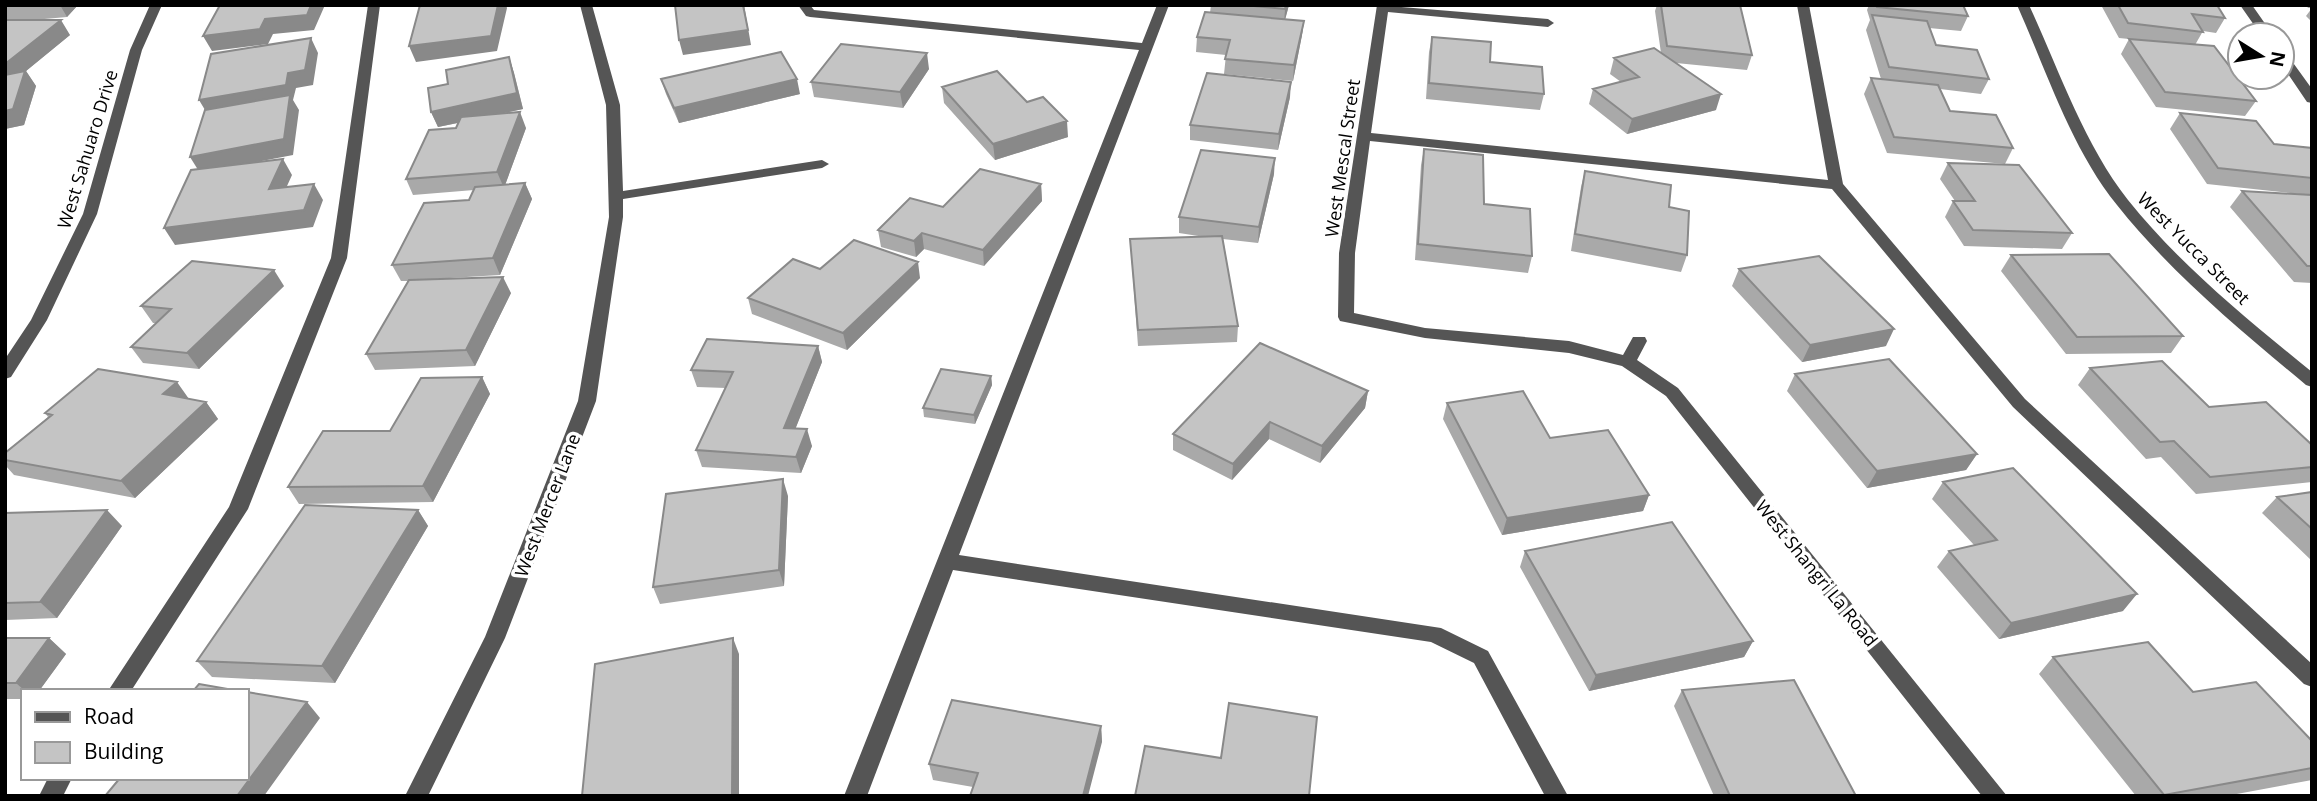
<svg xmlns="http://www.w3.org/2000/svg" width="2317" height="801" font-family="'Open Sans',sans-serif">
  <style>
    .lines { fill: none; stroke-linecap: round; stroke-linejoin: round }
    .minor { fill: #555; fill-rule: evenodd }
    .wall { fill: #a9a9a9 }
    .shaded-wall { fill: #898989 }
    .building { fill: #c4c4c4; stroke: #898989; stroke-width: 2 }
    .labels { text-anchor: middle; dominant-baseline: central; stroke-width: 7; stroke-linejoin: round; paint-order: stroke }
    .street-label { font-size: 18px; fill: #000; stroke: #fff }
  </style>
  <rect width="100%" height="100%" fill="#fff"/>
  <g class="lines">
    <path class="minor" d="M150,5H162L142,50L97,214L47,320L11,377L5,379V359L31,320L83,214L130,50Z
      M368,5H380L347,258L248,509L131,691H108L229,507L331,258Z
      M580,5H592L620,105L623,191L822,160L829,164L822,168L623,199V217L596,401L505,638L428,796H405L485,637L578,401L609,217L606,105Z
      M798,5H810L814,10L1142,43L1157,5H1169L959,555L1441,628L1488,651L1568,796H1545L1474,663L1431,642L953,570L867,796H844L1139,50L810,17L806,16Z
      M1377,5L1548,19L1554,23L1548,27L1388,12L1371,133L1828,180L1797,5H1809L1843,184L2025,399L2312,664V687L2304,684L2013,407L1832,189L1370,141L1355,253L1354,313L1425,328L1569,341L1623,355L1633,337H1645L1647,341L1637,360L1678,388L2007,796H1982L1666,396L1622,366L1569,353L1425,338L1340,321L1338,317L1339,253Z
      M2017,5H2029C2059,70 2084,144 2128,200C2180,265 2248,320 2312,372V387L2306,385C2240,330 2171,273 2117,205C2071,148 2047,72 2017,5Z
      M2240,5H2252L2273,35H2261Z
      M2282,52L2286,53L2312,89V103L2307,102L2282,65Z
      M48,778H72L63,796H39Z"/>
  </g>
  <path class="wall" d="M5,5H78L67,17L33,20L70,35L26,71L36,86L24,125L5,129Z
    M1211,5H1289L1285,19L1304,21L1302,35L1293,81L1224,74L1226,55L1196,52L1197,37L1210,13Z
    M1657,5H1740L1752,55L1747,70L1676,63L1716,110L1627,134L1589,104L1593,89L1621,82L1610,74L1614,58L1661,53L1655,11Z
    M1869,5H1963L1968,16L1961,31L1929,28L1936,45L1989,79L1981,94L1940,89L1950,111L2013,148L2005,164L1887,153L1864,94L1871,78L1881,79L1866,30L1870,20L1867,10Z
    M2101,5H2217L2225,18L2216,33L2203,31L2195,45L2256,101L2245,116L2156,107L2121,54L2129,39L2119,38Z
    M2306,5H2312V22L2306,16L2312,8H2308Z
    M1432,37L1490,62L1544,94L1540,110L1426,99L1429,52Z
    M509,57L514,73L523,109L498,114L526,128L505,185L525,183L532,199L500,275L433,279L511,293L475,366L375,370L366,354L408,281H401L392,265L469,200L474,190L413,195L406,179L456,128L458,123L438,127L431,112L448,84Z
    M929,69L903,108L814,97L811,82Z
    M661,79L800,94L679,123L666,94Z
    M942,87L1027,102L1068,137L995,160L944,103Z
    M1290,97L1278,150L1190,140V125Z
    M2180,113L2274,144L2312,148V283L2294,282L2230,207L2242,191L2309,195L2207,184L2170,129Z
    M1424,149L1484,204L1532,256L1528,273L1415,260L1421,165Z
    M1948,163L2072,233L2062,249L1964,246L1945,217L1953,201H1955L1940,179Z
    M1585,171L1669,207L1687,255L1681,272L1571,251L1581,187Z
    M1274,174L1258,243L1223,239L1238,326L1237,342L1138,346L1130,239L1205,237L1179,233V217Z
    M1041,184L1042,201L984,266L924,249L916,257L881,247L878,230L943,207Z
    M2011,255L2183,336L2171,353L2066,354L2001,271Z
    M820,269L920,278L847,350L752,314L748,298Z
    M1739,269L1886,346L1802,362L1732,286Z
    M284,286L199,369L143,363L131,347L156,323H153L141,306Z
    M818,346L822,362L795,429L812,446L801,473L702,467L696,450L726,388L697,387L691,370Z
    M2090,368L2209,407L2312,445V482L2196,494L2161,457L2146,459L2078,385Z
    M1795,374L1977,454L1966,470L1867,488L1787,391Z
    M991,376L992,385L975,424L924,417L923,408Z
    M482,377L490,394L433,502L299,504L288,487L390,431Z
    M1368,391L1365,408L1320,463L1269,439L1232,480L1173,450V434Z
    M189,399L206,402L218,419L135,498L14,475L5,465V453L48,417L45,413Z
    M1447,403L1550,438L1649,495L1643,511L1502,535L1443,419Z
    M1943,482L2123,611L1999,639L1937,567L1949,551L1974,545L1932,499Z
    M2312,492V561L2262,513L2277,497Z
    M788,496L784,586L660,604L653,587Z
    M418,510L428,526L335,683L212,677L197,661Z
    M5,513L122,526L57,618L5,620Z
    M1525,551L1753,641L1744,657L1589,691L1520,567Z
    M5,638H49L66,654L39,691H23V699H5Z
    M2053,657L2193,692L2312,741V780L2226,796H2136L2039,674Z
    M1682,690L1856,796H1714L1674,706Z
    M1101,726L1102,742L973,787L933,780L929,764Z"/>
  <path class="shaded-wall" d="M60,5H78L67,17Z
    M311,5H325L314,30L273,34L268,44L212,51L203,36L265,19Z
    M498,5H506L507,8L497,51L416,62L409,46Z
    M744,5L751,45L683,55L679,40Z
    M1286,5H1289L1284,24L1285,9Z
    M61,20L70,35L26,71L36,86L24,125L5,129V64Z
    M1304,21L1302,35L1293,81L1294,65Z
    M311,38L318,53L313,85L296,88L293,100L299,110L293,155L200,173L190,157L208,115L199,100L288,73Z
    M927,53L929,69L903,108L900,92Z
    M509,57L514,73L523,109L438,127L431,112Z
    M797,79L800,94L679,123L674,108Z
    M1291,82L1290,97L1278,150L1279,134Z
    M1721,94L1716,110L1627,134L1632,119Z
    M520,112L526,128L504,188L497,172Z
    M1067,121L1068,137L995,160L993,144Z
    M1275,158L1274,174L1258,243L1259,227Z
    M283,159L292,175L278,206L269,189Z
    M525,183L532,199L500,275L493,258Z
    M314,184L323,200L313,227L175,245L164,228Z
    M1041,184L1042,201L984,266L983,250Z
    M922,233L924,249L916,257L914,241Z
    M918,262L920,278L847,350L843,333Z
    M274,270L284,286L199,369L187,353Z
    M503,277L511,293L475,366L466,350Z
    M1894,329L1886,346L1802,362L1810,345Z
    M818,346L822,362L789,445L784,428Z
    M991,376L992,385L975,424L974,415Z
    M482,377L490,394L433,502L423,486Z
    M177,382L189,399L163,394Z
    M1368,391L1365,408L1320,463L1322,446Z
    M206,402L218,419L135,498L121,481Z
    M1270,422L1269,439L1232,480L1233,464Z
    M807,429L812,446L801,473L796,457Z
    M1977,454L1966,470L1867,488L1877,471Z
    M783,479L788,496L784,586L779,570Z
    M1649,495L1643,511L1502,535L1507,518Z
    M107,510L122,526L57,618L40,602Z
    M418,510L428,526L335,683L322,666Z
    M2137,594L2123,611L1999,639L2011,623Z
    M49,638L66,654L39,691H25L16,683Z
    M733,638L739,654V796H732Z
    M1753,641L1744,657L1589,691L1596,675Z
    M307,702L320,718L264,796H237Z
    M1101,726L1102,742L1088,796H1083Z"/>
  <path class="building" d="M220,5H311L307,15L265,19L260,29L203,36Z
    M420,5H498L491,36L409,46Z
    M675,5H743L748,30L679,40Z
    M1243,5H1286L1285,9Z
    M1661,5H1740L1752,55L1667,46Z
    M1876,5H1963L1968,16L1877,7Z
    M2118,5H2217L2225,18L2192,14L2203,32L2128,23Z
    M1205,12L1304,21L1294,65L1225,59L1230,40L1197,37Z
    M1872,15L1927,21L1936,45L1977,50L1989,79L1889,67Z
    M5,20H61L5,64Z
    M1432,37L1491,42L1490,62L1542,67L1544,94L1429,83Z
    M311,38L305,70L288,73L286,85L199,100L211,54Z
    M2129,39L2214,46L2256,101L2165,92Z
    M841,44L927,53L900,92L811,82Z
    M1654,48L1721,94L1632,119L1593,89L1639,77L1614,58Z
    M781,52L797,79L674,108L661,79Z
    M509,57L517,93L431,112L428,88L448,84L446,70Z
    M25,71L13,109L5,111V75Z
    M997,71L1027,102L1043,97L1067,121L993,144L942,87Z
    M1207,73L1291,82L1279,134L1190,125Z
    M1871,78L1938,85L1950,111L1996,115L2013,148L1894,137Z
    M290,95L284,139L190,157L205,110Z
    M520,112L497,172L406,179L429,130L456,128L461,117Z
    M2180,113L2256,121L2274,144L2312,148V178L2218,168Z
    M1424,149L1483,155L1484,204L1530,209L1532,256L1418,244Z
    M1201,150L1275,158L1259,227L1179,217Z
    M283,159L269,189L314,184L304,210L164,228L191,170Z
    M1948,163L2019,165L2072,233L1973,230L1953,201H1975Z
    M980,169L1041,184L983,250L922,233L914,241L878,230L910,198L943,207Z
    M1585,171L1671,185L1669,207L1689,211L1687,255L1575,234Z
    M525,183L493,258L392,265L424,203L469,200L475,187Z
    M2242,191L2312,195V266H2307Z
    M1222,236L1238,326L1138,330L1130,239Z
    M854,240L918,262L843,333L748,298L793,259L820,269Z
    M2109,254L2183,336L2077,337L2011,255Z
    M1819,256L1894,329L1810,345L1739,269Z
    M192,261L274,270L187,353L131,347L171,309L141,306Z
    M503,277L466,350L366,354L409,280Z
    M707,339L818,346L784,428L807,429L796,457L696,450L733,372L691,370Z
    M1260,343L1368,391L1322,446L1270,422L1233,464L1173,434Z
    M1889,359L1977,454L1877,471L1795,374Z
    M2162,361L2209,407L2266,402L2312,445V467L2210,477L2174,441L2160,442L2090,368Z
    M98,369L177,382L163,394L206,402L121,481L5,460V453L52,415L45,413Z
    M941,369L991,376L974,415L923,408Z
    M482,377L423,486L288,487L323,431H390L421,378Z
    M1523,391L1550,438L1608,430L1649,495L1507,518L1447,403Z
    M2013,468L2137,594L2011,623L1949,551L1997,540L1943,482Z
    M783,479L779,570L653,587L666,494Z
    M2312,492V529L2277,497Z
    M305,505L418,510L322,666L197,661Z
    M107,510L40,602L5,603V513Z
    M1672,522L1753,641L1596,675L1525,551Z
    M5,638H49L16,683H5Z
    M733,638L732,796H582L595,664Z
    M2148,642L2193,692L2256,682L2312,741V768L2164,795L2053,657Z
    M1794,680L1856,796H1730L1682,690Z
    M199,684L239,691H193Z
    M247,692L307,702L237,796H105L120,778H247Z
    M952,700L1101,726L1083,796H970L978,773L929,764Z
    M1229,703L1317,717L1309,796H1135L1145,746L1221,758Z"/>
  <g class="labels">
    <g class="street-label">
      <text transform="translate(87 149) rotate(-73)">West Sahuaro Drive</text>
      <text transform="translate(1342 158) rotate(-82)">West Mescal Street</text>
      <text transform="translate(2194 248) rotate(45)">West Yucca Street</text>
      <text transform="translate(547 505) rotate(-69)">West Mercer Lane</text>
      <text transform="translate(1817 573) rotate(51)">West Shangri La Road</text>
    </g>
  </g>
  <rect width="2317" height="801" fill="none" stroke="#000000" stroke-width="14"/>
  <rect x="21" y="689" width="228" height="91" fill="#ffffff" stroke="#999999" stroke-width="2"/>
  <rect x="35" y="712" width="35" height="10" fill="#555555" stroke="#999999" stroke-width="2"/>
  <text x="84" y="724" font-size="21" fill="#000000">Road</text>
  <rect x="35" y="742" width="35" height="21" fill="#c4c4c4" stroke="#999999" stroke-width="2"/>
  <text x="84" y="759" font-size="21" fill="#000000">Building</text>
  <g transform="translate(2261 56) rotate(101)"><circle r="33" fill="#ffffff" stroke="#999999" stroke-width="2"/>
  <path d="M0-5L12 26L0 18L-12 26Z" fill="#000000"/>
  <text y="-10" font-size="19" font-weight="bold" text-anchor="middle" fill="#000000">N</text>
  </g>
</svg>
